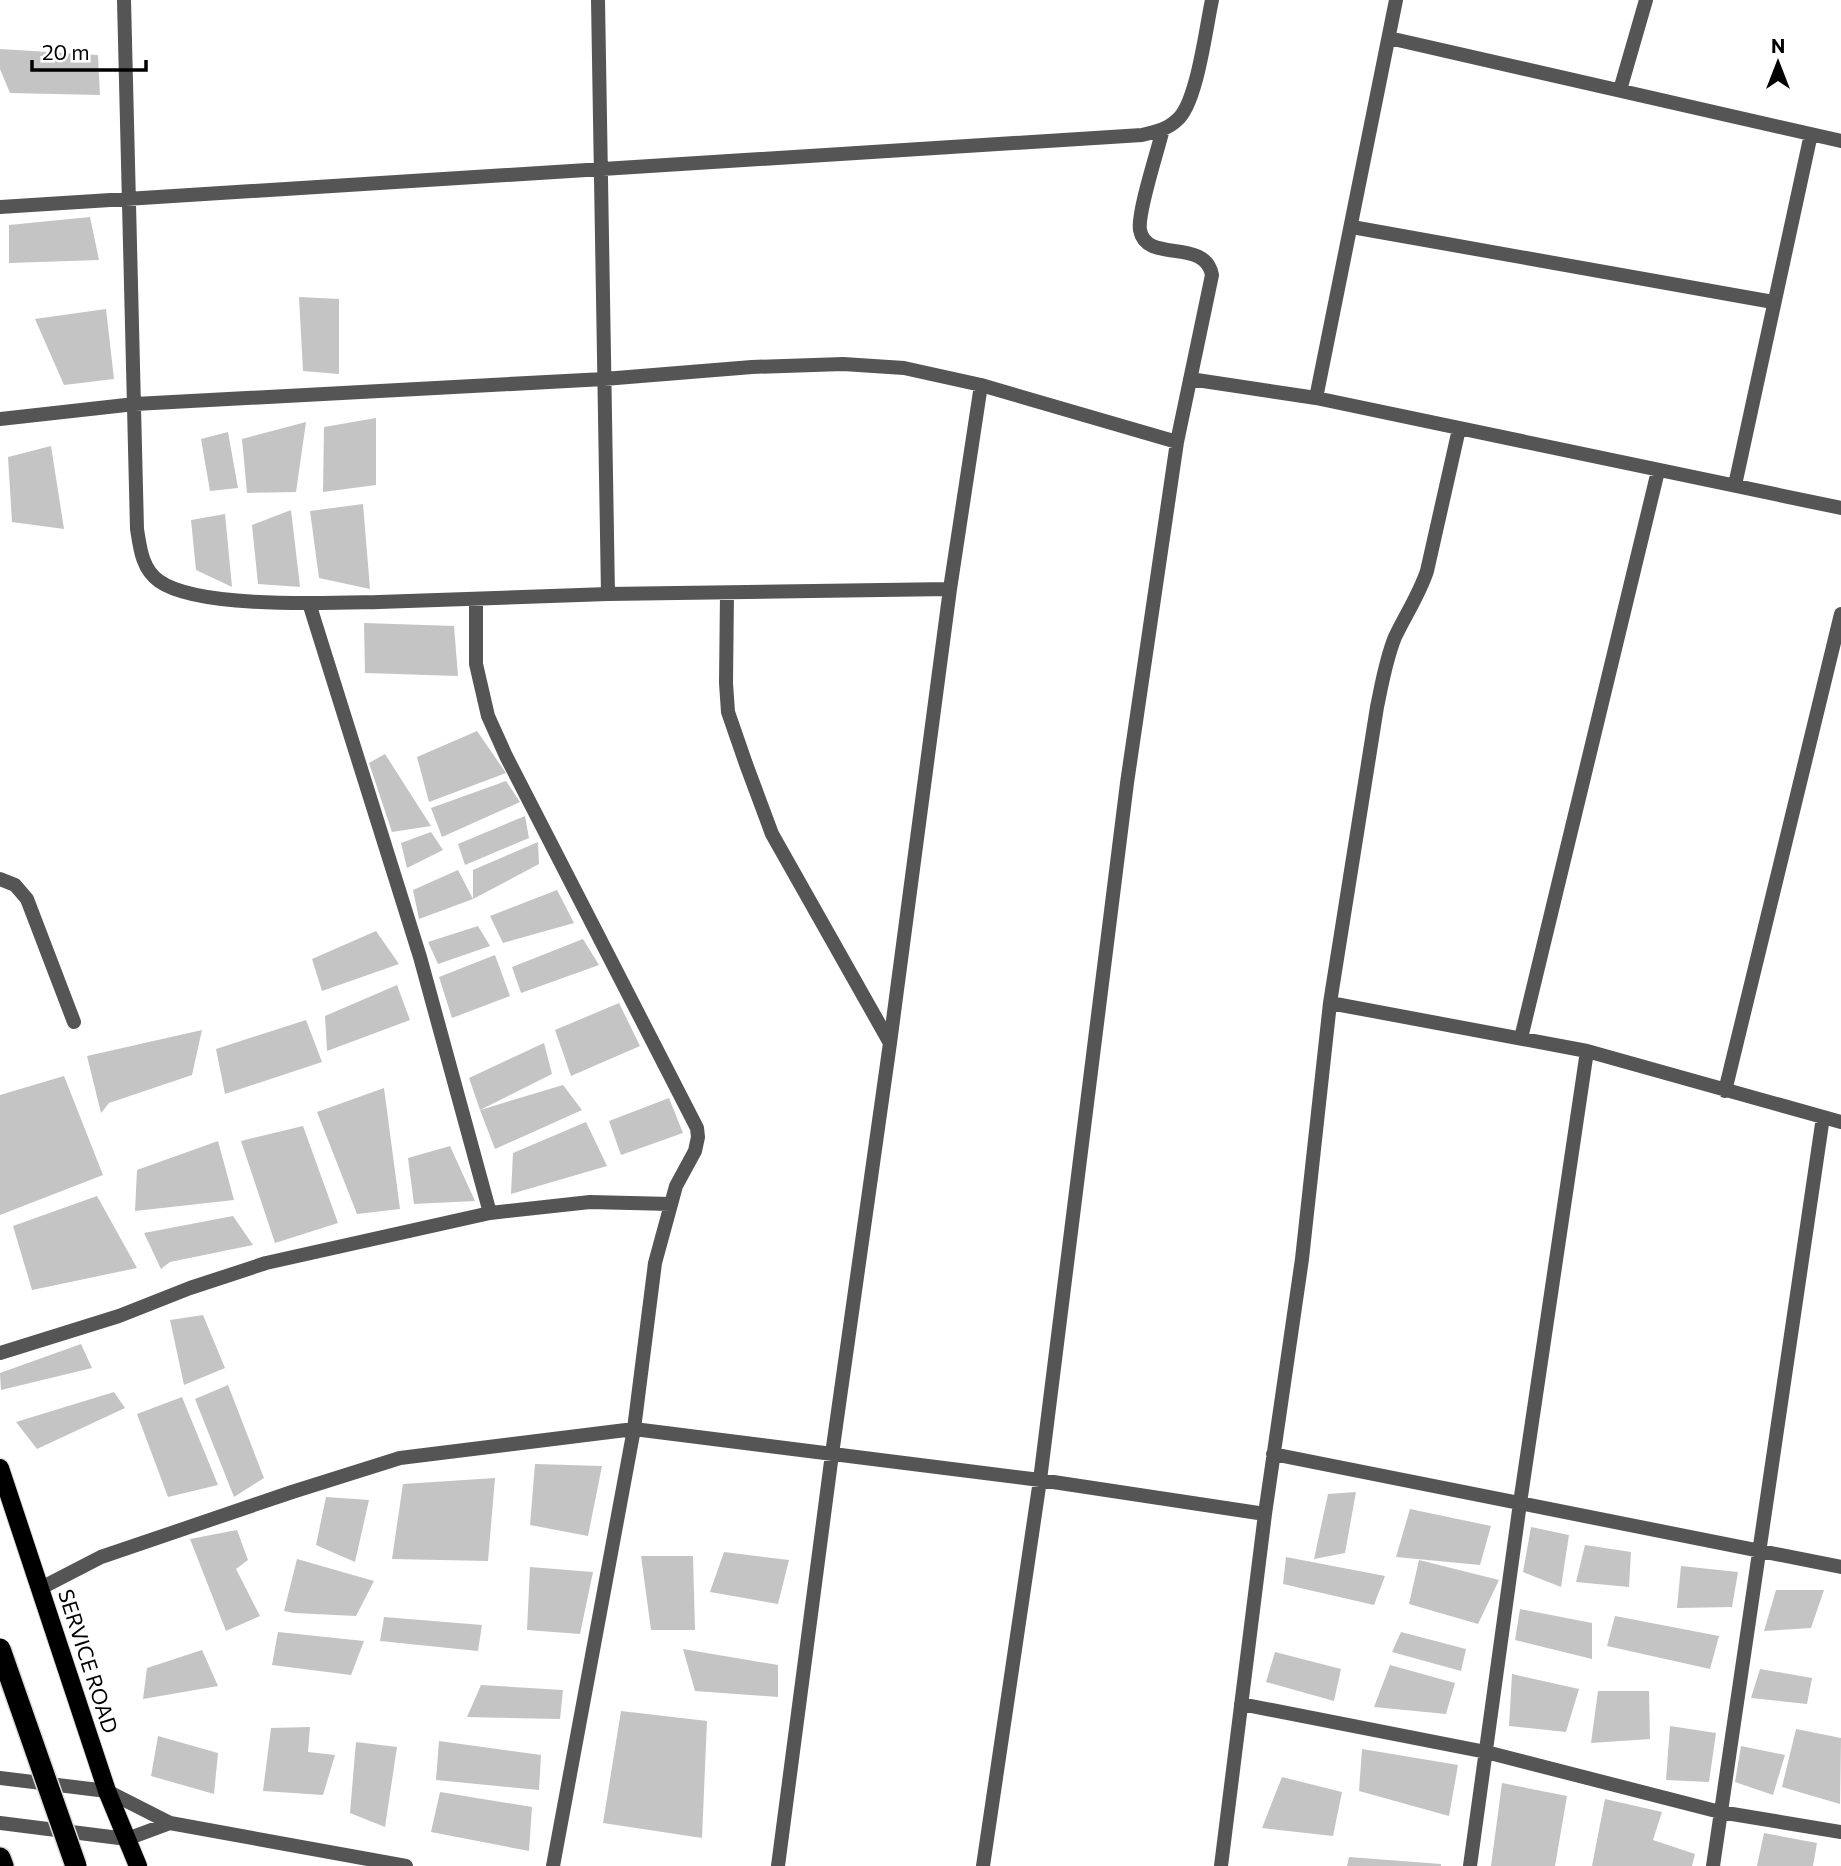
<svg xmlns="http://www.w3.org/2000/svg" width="1841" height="1866" font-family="Commissioner,sans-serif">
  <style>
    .building { fill: #c4c4c4 }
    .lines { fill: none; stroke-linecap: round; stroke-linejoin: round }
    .primary-casing { stroke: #dbdbdb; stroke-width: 20 }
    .highway-casing { stroke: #dbdbdb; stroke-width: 24 }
    .lane { stroke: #555; stroke-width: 14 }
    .street { stroke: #555; stroke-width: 14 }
    .primary { stroke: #000; stroke-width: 18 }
    .highway { stroke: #000; stroke-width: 21 }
    .highway-bridge-casing { stroke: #dbdbdb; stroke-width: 24; stroke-linecap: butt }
    .highway-bridge { stroke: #000; stroke-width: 21 }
    .labels { text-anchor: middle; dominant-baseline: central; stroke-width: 6; stroke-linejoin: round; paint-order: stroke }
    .street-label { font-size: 21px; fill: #000; stroke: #fff }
  </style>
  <rect width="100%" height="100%" fill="#fff"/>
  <path class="building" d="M0,49L98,55L100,95L10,93L0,69Z
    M90,217L99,260L9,263V225Z
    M299,297L339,299V374L303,371Z
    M106,309L114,379L64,385L35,319Z
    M376,418V485L323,492L324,427Z
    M306,422L296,492L247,493L242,439Z
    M228,432L238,488L210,491L201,439Z
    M51,446L64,529L12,522L8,457Z
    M363,504L370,589L319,578L310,511Z
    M291,510L300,587L258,584L252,525Z
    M225,514L232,587L196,570L191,520Z
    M364,623L454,626L458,676L365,673Z
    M477,731L506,773L429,802L417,757Z
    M385,754L431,826L392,832L369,763Z
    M506,781L520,802L442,837L431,808Z
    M525,816L529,838L465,865L458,844Z
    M431,832L443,850L407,868L401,843Z
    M538,842L539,864L473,899L419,919L413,890L458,870L473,899V870Z
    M557,890L574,923L503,943L490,916Z
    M478,926L490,946L438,964L428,942Z
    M376,931L399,964L322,991L312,959Z
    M583,939L599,965L521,993L512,967Z
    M495,955L510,996L452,1018L439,977Z
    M397,985L410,1020L327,1051L325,1016Z
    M619,1003L640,1046L571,1076L555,1030Z
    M306,1020L322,1062L225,1094L216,1049Z
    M202,1030L192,1075L109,1103L101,1113L87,1056Z
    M544,1043L552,1074L480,1110L469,1078Z
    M64,1076L103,1175L0,1215V1095Z
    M563,1085L582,1110L495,1149L480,1110Z
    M384,1088L400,1209L357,1214L317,1112Z
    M669,1098L683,1133L621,1155L609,1121Z
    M586,1122L607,1166L511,1194L513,1153Z
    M303,1126L338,1223L275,1243L241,1141Z
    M218,1141L234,1200L135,1211L137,1170Z
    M450,1146L475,1201L414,1204L408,1158Z
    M97,1196L137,1268L32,1290L13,1226Z
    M233,1216L253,1245L170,1262L161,1269L144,1233Z
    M203,1315L225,1368L184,1385L170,1320Z
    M81,1344L92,1368L1,1390L0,1373Z
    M228,1385L264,1478L234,1497L195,1399Z
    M114,1392L125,1408L37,1449L16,1422Z
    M182,1397L218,1485L168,1497L137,1414Z
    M535,1464L602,1466L588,1536L530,1525Z
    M495,1478L488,1561L392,1559L403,1484Z
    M1356,1492L1345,1553L1314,1559L1328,1494Z
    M326,1497L369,1500L355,1562L316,1545Z
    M1410,1509L1491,1526L1480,1565L1396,1557Z
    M1531,1527L1569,1535L1561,1587L1523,1572Z
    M237,1530L248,1560L236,1569L260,1616L226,1631L190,1539Z
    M1585,1545L1631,1552L1629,1587L1576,1582Z
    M724,1552L789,1560L778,1604L710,1592Z
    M641,1556H693L695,1630H651Z
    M1286,1557L1385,1576L1374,1605L1283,1584Z
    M297,1559L374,1581L356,1616L294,1613L284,1611Z
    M1419,1560L1499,1580L1478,1624L1409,1604Z
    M1681,1566L1738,1572L1732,1607L1677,1608Z
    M530,1567L593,1572L580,1634L527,1630Z
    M1776,1590H1824L1811,1628L1764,1631Z
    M1520,1609L1592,1623V1659L1515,1640Z
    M1615,1616L1719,1636L1710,1669L1607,1646Z
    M384,1617L482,1625L478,1651L380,1641Z
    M278,1632L364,1641L351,1675L272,1665Z
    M1401,1632L1466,1649L1461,1671L1392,1652Z
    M683,1649L778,1665V1697L695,1691Z
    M202,1650L218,1686L143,1699L147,1668Z
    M1275,1652L1341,1669L1334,1701L1266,1682Z
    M1390,1665L1455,1683L1446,1714L1374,1707Z
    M1760,1669L1812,1678L1807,1704L1751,1698Z
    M1512,1674L1579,1689L1566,1732L1509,1726Z
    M481,1685L563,1690L560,1719L467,1717Z
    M1598,1691H1649L1650,1739L1591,1743Z
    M621,1711L707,1721L702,1838L603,1823Z
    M1670,1726L1716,1733L1709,1782L1666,1780Z
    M310,1727L308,1752L335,1755L323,1795L263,1791L271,1728Z
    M1796,1729L1841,1738L1840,1804L1782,1787Z
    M158,1736L218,1753L214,1794L151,1776Z
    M439,1741L541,1755L539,1790L436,1780Z
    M356,1742L397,1747L385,1827L350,1813Z
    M1741,1746L1785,1755L1773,1795L1735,1782Z
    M1362,1749L1458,1765L1449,1816L1359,1791Z
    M1282,1777L1342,1792L1333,1836L1262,1828Z
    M1502,1783L1567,1796L1555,1866H1491Z
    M440,1792L532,1807L529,1851L431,1832Z
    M1605,1799L1662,1812L1653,1840L1695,1854L1692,1866H1592Z
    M1764,1833L1817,1843L1813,1866H1757Z
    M1349,1857L1441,1864V1866H1347Z"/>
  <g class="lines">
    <g class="primary-casing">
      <path id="primary" d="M0,1468L107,1791L138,1866"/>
    </g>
    <g class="highway-casing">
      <path id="highway" d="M0,1858L3,1866"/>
    </g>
    <path class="lane" d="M0,879L15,885L27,899L74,1022"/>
    <path class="street" d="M124,0L137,529C140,548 142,569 159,581C198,609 329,603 379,602C455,600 531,597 608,594L598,0
      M1389,38L1841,141
      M1620,90L1646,0
      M0,207L1142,135C1155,132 1168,129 1177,120C1197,104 1206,27 1212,0
      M1352,227L1773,302
      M1190,379L1316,398L1841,508
      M1316,398L1396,0
      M0,419L135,404L604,379L752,367L843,364L904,368L981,385L1177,442
      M1735,485L1811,134
      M727,593L726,683L728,712L746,764L772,834L890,1043
      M608,594L950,589
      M476,600V664L488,716L506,756L697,1128L698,1137L695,1151L676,1186L655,1263L634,1429L553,1866
      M309,603L420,957L490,1213
      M1330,1003L1587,1051L1841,1122
      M1521,1038L1658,471
      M1725,1091L1841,614
      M0,1353L119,1316L190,1288L266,1263L490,1213L590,1202L671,1204
      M1273,1454L1841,1567
      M41,1588L101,1557L292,1492L400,1458L634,1429L1040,1480L1265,1514L1302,1259L1330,1003L1377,707C1382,683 1386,659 1395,637C1406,614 1419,595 1427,571L1459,429
      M1241,1704L1486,1752L1720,1812L1841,1832
      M0,1778L107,1791L170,1823L406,1866
      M0,1823L127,1839L170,1823
      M778,1866L832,1454L890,1043L950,589L981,385
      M983,1866L1040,1480L1127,783L1177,442L1212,275C1205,237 1146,264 1140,230C1137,213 1158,150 1163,129
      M1221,1866L1265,1514
      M1470,1866L1520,1503L1587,1051
      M1713,1866L1823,1117"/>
    <use href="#primary" class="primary"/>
    <use href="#highway" class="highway"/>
    <g class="highway-bridge-casing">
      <path id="highway-bridge" d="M0,1649L76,1866"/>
    </g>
    <use href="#highway-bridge" class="highway-bridge"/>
  </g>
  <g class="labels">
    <g class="street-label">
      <text transform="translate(89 1661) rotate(72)">SERVICE ROAD</text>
    </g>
  </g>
  <g transform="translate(1778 63)" stroke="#ffffff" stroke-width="5" paint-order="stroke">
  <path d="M0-5L12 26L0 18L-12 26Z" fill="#000000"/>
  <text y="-10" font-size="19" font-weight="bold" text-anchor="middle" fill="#000000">N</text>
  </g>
  <path d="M32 60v10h114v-10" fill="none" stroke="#000000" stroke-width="3.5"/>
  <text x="42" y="60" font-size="21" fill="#000000" stroke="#ffffff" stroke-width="5" paint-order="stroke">20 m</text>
</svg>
